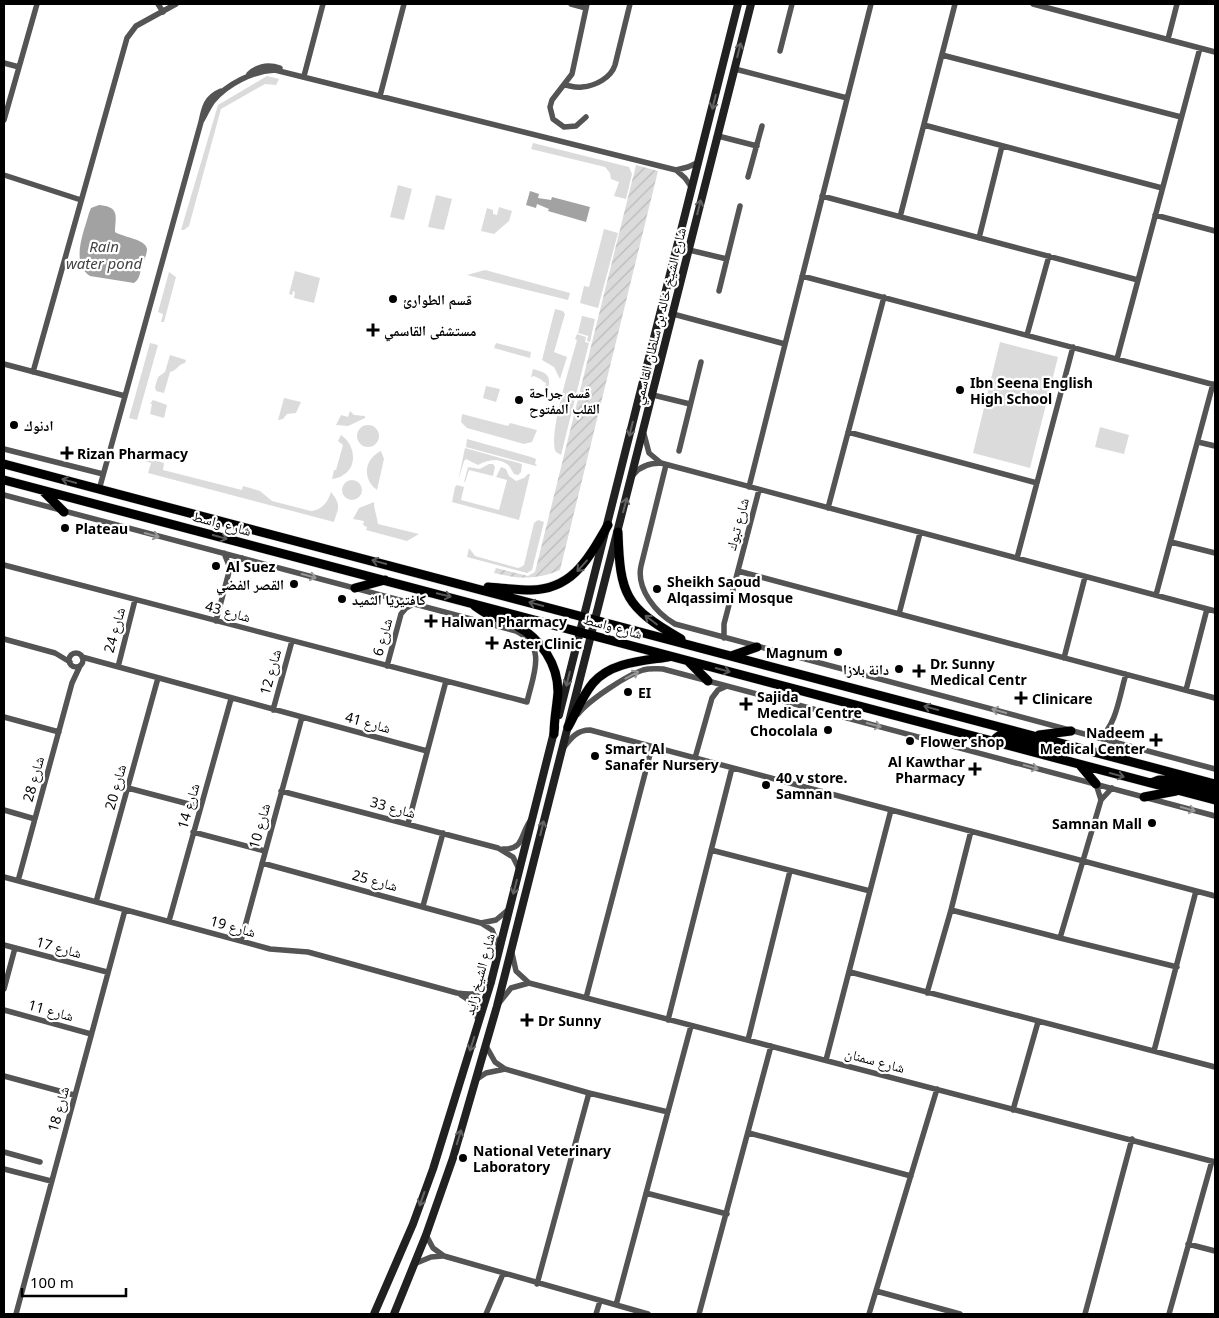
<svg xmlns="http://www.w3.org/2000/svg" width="1219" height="1318" font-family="'Noto Sans','Noto Naskh Arabic',sans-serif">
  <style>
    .green { fill: #dbdbdb }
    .garden { fill: url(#garden-furrows) }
    .water { fill: #a2a2a2 }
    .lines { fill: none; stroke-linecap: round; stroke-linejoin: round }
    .primary-casing { stroke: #dbdbdb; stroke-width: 10 }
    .street { stroke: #545454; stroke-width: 5.5 }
    .secondary { stroke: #212121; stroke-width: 8 }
    .primary { stroke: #000; stroke-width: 9 }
    .oneway { stroke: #646464 }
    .oneway2 { stroke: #595959 }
    .oneway3 { stroke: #989898 }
    .poi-dot { fill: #000; stroke: #fff; stroke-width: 2 }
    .labels { text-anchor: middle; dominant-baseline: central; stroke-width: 4.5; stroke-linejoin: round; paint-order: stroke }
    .poi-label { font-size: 14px; font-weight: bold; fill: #000; stroke: #fff; text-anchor: start }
    .street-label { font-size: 14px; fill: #000; stroke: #fff }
    .water-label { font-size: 15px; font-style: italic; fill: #434343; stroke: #fff }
  </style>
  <defs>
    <pattern id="garden-furrows" width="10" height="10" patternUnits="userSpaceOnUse" patternTransform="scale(1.25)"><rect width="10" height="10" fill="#dbdbdb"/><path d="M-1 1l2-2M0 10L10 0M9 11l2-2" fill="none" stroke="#bababa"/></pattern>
  </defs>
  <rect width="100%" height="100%" fill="#fff"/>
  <path class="green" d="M267,76L279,79L276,85L265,84L221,109L189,226L184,230H181L218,105Z
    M533,143L629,167L632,174L626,199L614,196L619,182L611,179L610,173L605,167L531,149Z
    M398,185L412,189L404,220L390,217Z
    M436,195L452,199L444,230L428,227Z
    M499,207L512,211L509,221L494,234L481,231L487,208L493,210V214L497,215Z
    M604,229L618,233L598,308L580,303L584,286L589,287Z
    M485,270L570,293L568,300L467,275Z
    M295,271L320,278L314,303L294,298L295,292L293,291L292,295L289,294Z
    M169,272L176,277L164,322H161L163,314L158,312Z
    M555,309L563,311L565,314L554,352L567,357L560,379L554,367L542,360Z
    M582,316L595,319L590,342L587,341L588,336L578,333Z
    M577,334L586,337L585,342L589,343L561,455L556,452C547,438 572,359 577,340L575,339Z
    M1000,342L1058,357L1030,468L973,453Z
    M150,343L158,345L137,420L129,418Z
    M496,343L531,352L530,358L494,348Z
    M170,355L186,360L185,363C178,364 177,371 170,372L164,393L156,391L155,387L158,377L165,372Z
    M533,369C545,372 552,375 548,388H545L546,383L542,381V380L534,376L531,377Z
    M486,386L500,389L496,402L483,398Z
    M284,398L301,402L296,413L287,414L283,419L278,420Z
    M153,400L167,405L164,418L150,414L152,404H150Z
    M350,411L354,415L365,416V418L348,426L336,425L341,415L348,417Z
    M462,414L508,426L510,423L537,430L532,442L524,444L467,428L461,422Z
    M357 436a11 11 0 1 1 22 0a11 11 0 1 1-22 0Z
    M1100,427L1129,435L1124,454L1095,447Z
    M341,435C354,443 359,466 343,475C340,478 336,478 332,479L334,470H336L343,445L338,441Z
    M467,439L531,457L536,459L535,464L537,465L536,466L466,447Z
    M465,448L522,464L521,472L518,475L514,474C512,471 510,466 507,464C497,457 487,460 478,465L466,459L464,461L458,481Z
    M381,451L384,459L377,490C362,479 364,459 381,451Z
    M140,454L155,458V460L164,463L163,470L242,490L243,486L260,491L272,501L311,511C322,510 328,502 331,492C342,506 338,508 334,522L148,473L151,463L138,459Z
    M489,464H493L495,467L493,476L469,470L465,482H464L468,467L480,469Z
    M501,467L506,469L509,476L516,481L524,478L528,474H530L519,520L452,502L455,487L457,485L464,487L461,500L499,510L507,480L496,477Z
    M342 490a10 10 0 1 1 20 0a10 10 0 1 1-20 0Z
    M374,502C374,510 377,516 378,524L419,534L407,541L366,530L367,527L363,525L364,521L353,519L359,508Z
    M538,520L544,522L532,570L527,573L467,557L469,548L475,556L518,568L521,567L524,565L534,523Z"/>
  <path class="garden" d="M636,165L658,171L560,570C537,580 518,579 494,573L496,568L528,576L535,572Z"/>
  <path class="water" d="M530,191L539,194L538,198L551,200L552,197L590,207L586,222L548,211L549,209L537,204L536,208L526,205Z
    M99,205C121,207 115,217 115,232C122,237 146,239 147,249C147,254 144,261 142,265C140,272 140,279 134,283L90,276C70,263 84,232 89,213L91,208Z"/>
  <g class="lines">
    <g class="primary-casing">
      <path id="primary" d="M4,464L1215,784
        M4,480L1215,800
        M44,492L64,512
        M618,532C620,595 625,607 681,639
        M488,587C502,588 517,590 531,590C574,589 589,557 608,525
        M355,588L385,580
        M475,606C481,610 486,614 492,616C500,620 509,621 517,626C541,639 558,664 558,692C557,706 554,719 554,734
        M731,656L757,647
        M689,662L708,681
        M568,727C576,713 582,696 593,683C611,662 642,661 668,657
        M1039,735L1071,731
        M999,744L996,738L1000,735C1024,740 1050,753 1075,748
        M1080,765L1096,784
        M1151,783L1159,780H1167L1215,793
        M1144,797L1176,791"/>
    </g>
    <path class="street" d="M158,4L163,12
      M571,4L586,8
      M1033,4L1215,52
      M1168,39L1177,4
      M780,51L792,4
      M942,55L1181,117
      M4,63L19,67
      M735,69L847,98
      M249,74C258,66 268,64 280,68
      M304,76L323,4
      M565,85C571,86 576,88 582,87C595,86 611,78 615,65L630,4
      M380,96L404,4
      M586,117L576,126L564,127L553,119L550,107L552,100L572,74L587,4
      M4,120L37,4
      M201,122C205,115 208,108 213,101C227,84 253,71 275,70L676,170L685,178L692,188
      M924,125L1162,188
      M718,136L757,146
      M676,170L688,167L699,162
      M4,175L81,200
      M748,177L762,126
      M822,196L1138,280
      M1155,215L1215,231
      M900,217L955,4
      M979,238L1002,146
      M689,250L727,259
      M802,276L1215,385
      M719,291L740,206
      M673,314L785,344
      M1027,335L1049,256
      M1117,359L1200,48
      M4,364L125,396
      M33,372L127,38L136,26L176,4
      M653,395L690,404
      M848,432L1037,483
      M644,434L649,453L661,463
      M1198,442L1215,446
      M4,449L103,474
      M679,451L701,362
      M666,465L641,566C636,589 656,613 675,624L1215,769
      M633,475C640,466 649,463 661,463L1215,611
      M749,487L871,4
      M99,490L201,122C204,108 206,97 221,91
      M4,495L516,631C548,647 533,675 527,702L4,565
      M828,508L884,297
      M1171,542L1215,553
      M224,553L230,568
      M1017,558L1073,347
      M738,571L1215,698
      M1156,595L1213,384
      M899,614L920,533
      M216,621L230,568L242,558
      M724,638V624L759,490
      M4,639L55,653L70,662
      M69 660a7 7 0 1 1 14 0a7 7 0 1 1-14 0Z
      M82,657L427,751
      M1064,658L1085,577
      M387,666L401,614L406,608L413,604
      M118,667L135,600
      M1186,690L1207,609
      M273,710L292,641
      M578,714C589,700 627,675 643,670C650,668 656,669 663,669L1215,816
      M4,717L59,732
      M1111,727L1118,747L1130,761
      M1099,738C1116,728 1120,693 1126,674
      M564,747C571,738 577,730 590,730L1215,896
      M695,758L712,698L718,690L727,686
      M1096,784L1101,800
      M128,788L200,807
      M281,791L498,848L513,857L519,869
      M4,810L35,819
      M408,824L446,681
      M971,831L951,910L1060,938L1101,800L1112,788
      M193,832L265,851
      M503,849C524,850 520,835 530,821
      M711,850L870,891
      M262,863L481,923L492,930L499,947
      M4,877L270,949L308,952L457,993C471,995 479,996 489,983
      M18,881L72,683L80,666
      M96,902L158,678
      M423,906L443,833
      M169,921L231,699
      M481,923L496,920L509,909
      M1060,938L1177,967
      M241,941L302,717
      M4,945L107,972
      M512,953L516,971L529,983L1215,1162
      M850,972L1215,1067
      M4,989L15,948
      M927,993L951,910
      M461,995C472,1001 476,1009 478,1021
      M586,998L652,747
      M499,1003L511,988L529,983
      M4,1010L91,1034
      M668,1020L732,768
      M748,1040L790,871
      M486,1046L495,1062L505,1069L589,1093
      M1154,1051L1196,891
      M826,1060L891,810
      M4,1076L74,1095
      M477,1079L486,1073L505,1069
      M1013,1110L1038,1022
      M749,1133L911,1176
      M4,1152L40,1162
      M4,1169L51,1181
      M646,1193L727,1214
      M426,1235L433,1248L444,1256L648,1314
      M1188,1244L1215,1251
      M414,1264L431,1257L442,1256
      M537,1284L589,1093L668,1112
      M876,1291L960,1314
      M616,1305L691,1026
      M16,1314L125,910
      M486,1314L503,1274
      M596,1314L600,1301
      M699,1314L771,1046
      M869,1314L937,1089
      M1085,1314L1132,1139
      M1169,1314L1212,1161"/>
    <path class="secondary" d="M559,715L738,4
      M374,1314L413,1224L433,1169L491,982L555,728
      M394,1314L426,1235L453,1158L497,1006L751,4"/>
    <use href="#primary" class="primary"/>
  </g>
  <defs><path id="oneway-shaft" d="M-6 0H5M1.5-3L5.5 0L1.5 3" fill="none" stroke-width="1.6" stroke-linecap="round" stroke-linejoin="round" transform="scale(1.25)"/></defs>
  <g class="oneway">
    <use href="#oneway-shaft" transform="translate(739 50) rotate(-76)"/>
    <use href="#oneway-shaft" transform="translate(714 102) rotate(104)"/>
    <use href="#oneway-shaft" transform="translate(699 207) rotate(-76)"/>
    <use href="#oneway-shaft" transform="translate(631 429) rotate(104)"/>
    <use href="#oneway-shaft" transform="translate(625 505) rotate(-75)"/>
    <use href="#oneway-shaft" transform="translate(568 679) rotate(104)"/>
    <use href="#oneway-shaft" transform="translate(542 828) rotate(-76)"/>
    <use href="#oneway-shaft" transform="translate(515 887) rotate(105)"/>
    <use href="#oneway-shaft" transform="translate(472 1044) rotate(108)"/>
    <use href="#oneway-shaft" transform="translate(459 1137) rotate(-73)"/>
    <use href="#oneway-shaft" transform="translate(422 1199) rotate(109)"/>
  </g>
  <g class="oneway2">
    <use href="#oneway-shaft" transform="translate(69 481) rotate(-165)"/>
    <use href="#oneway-shaft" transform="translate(220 537) rotate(15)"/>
    <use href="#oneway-shaft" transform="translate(379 562) rotate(-165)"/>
    <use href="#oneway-shaft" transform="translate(582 566) rotate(132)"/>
    <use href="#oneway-shaft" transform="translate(444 595) rotate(14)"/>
    <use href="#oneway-shaft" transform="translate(536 604) rotate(-165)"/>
    <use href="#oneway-shaft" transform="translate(651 620) rotate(-143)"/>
    <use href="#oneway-shaft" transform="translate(723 670) rotate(15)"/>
    <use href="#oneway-shaft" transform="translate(931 708) rotate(-165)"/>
    <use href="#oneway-shaft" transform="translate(1117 775) rotate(15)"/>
  </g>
  <g class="oneway3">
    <use href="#oneway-shaft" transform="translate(152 535) rotate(15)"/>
    <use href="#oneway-shaft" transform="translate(309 576) rotate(15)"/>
    <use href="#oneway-shaft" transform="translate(632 675) rotate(-28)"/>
    <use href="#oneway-shaft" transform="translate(999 711) rotate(-165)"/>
    <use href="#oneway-shaft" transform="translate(874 725) rotate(15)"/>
    <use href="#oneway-shaft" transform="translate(1031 767) rotate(15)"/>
    <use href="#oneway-shaft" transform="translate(1188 809) rotate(15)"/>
  </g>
  <g class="poi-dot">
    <circle cx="393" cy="299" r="5"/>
    <path d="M370.5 322.5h5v5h5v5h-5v5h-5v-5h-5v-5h5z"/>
    <circle cx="960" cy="390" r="5"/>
    <circle cx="519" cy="400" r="5"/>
    <circle cx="14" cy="425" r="5"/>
    <path d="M64.5 445.5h5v5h5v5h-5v5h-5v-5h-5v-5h5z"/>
    <circle cx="65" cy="528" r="5"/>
    <circle cx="216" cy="566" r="5"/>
    <circle cx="294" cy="584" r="5"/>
    <circle cx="657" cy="589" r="5"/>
    <circle cx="342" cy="599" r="5"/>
    <path d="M428.5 613.5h5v5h5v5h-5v5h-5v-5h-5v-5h5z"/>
    <path d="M489.5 635.5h5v5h5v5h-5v5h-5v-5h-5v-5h5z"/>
    <circle cx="838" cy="652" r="5"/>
    <circle cx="899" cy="669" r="5"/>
    <path d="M916.5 663.5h5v5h5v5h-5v5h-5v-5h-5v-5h5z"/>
    <circle cx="628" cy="692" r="5"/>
    <path d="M1018.5 690.5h5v5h5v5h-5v5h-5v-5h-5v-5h5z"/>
    <path d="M743.5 696.5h5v5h5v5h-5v5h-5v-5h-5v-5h5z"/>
    <circle cx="828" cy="730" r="5"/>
    <path d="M1153.5 732.5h5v5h5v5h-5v5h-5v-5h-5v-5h5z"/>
    <circle cx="910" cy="741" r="5"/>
    <circle cx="595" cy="756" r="5"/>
    <path d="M972.5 761.5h5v5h5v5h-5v5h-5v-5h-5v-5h5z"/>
    <circle cx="766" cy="785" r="5"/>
    <circle cx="1152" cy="823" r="5"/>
    <path d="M524.5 1012.5h5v5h5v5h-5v5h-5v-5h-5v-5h5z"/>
    <circle cx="463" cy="1158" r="5"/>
  </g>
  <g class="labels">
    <g class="poi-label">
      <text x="403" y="299">قسم الطوارئ</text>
      <text x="384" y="330">مستشفى القاسمي</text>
      <text x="970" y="382">Ibn Seena English<tspan x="970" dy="16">High School</tspan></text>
      <text x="529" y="392">قسم جراحة<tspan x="529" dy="16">القلب المفتوح</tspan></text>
      <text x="24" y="425">ادنوك</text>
      <text x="77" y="453">Rizan Pharmacy</text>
      <text x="75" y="528">Plateau</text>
      <text x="226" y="566">Al Suez</text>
      <text x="667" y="581">Sheikh Saoud<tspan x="667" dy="16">Alqassimi Mosque</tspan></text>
      <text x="284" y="584" text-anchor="end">القصر الفضي</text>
      <text x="352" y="599">كافتيريا الثميد</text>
      <text x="441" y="621">Halwan Pharmacy</text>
      <text x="503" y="643">Aster Clinic</text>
      <text x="828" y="652" text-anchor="end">Magnum</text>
      <text x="930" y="663">Dr. Sunny<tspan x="930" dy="16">Medical Centr</tspan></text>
      <text x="889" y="669" text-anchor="end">دانة بلازا</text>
      <text x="638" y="692">EI</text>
      <text x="757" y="696">Sajida<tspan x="757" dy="16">Medical Centre</tspan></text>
      <text x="1032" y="698">Clinicare</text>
      <text x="818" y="730" text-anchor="end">Chocolala</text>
      <text x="1145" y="732" text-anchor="end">Nadeem<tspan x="1145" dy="16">Medical Center</tspan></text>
      <text x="920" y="741">Flower shop</text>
      <text x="605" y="748">Smart Al<tspan x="605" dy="16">Sanafer Nursery</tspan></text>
      <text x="965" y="761" text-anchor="end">Al Kawthar<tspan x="965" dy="16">Pharmacy</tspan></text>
      <text x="776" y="777">40 v store.<tspan x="776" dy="16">Samnan</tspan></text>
      <text x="1142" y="823" text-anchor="end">Samnan Mall</text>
      <text x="538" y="1020">Dr Sunny</text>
      <text x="473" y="1150">National Veterinary<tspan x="473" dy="16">Laboratory</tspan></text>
    </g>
    <g class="street-label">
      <text transform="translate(659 316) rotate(-76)">شارع الشيخ خالد بن سلطان القاسمي</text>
      <text transform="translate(222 523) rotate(15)">شارع واسط</text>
      <text transform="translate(737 524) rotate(-75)">شارع تبوك</text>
      <text transform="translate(228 611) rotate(15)">شارع 43</text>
      <text transform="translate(613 626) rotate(15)">شارع واسط</text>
      <text transform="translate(114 630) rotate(-75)">شارع 24</text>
      <text transform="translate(382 637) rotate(-74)">شارع 6</text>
      <text transform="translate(270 672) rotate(-75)">شارع 12</text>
      <text transform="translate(368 722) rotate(15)">شارع 41</text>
      <text transform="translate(33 779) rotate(-75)">شارع 28</text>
      <text transform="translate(115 787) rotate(-75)">شارع 20</text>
      <text transform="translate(188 806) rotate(-74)">شارع 14</text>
      <text transform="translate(393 807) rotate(15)">شارع 33</text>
      <text transform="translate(259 826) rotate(-75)">شارع 10</text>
      <text transform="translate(375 880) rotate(15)">شارع 25</text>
      <text transform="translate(233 926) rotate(15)">شارع 19</text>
      <text transform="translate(59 947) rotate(15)">شارع 17</text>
      <text transform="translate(479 974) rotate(-75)">شارع الشيخ زايد</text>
      <text transform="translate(51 1010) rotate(15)">شارع 11</text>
      <text transform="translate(875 1060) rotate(15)">شارع سمنان</text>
      <text transform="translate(58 1109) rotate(-75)">شارع 18</text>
    </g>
    <g class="water-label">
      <text x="104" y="246">Rain<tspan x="104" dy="17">water pond</tspan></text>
    </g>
  </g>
  <rect width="1219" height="1318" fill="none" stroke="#000000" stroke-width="10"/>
  <path d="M22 1288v8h104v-8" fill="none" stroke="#000000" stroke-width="2.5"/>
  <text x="30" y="1288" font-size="15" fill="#000000" stroke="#ffffff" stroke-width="4" paint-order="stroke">100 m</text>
</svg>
